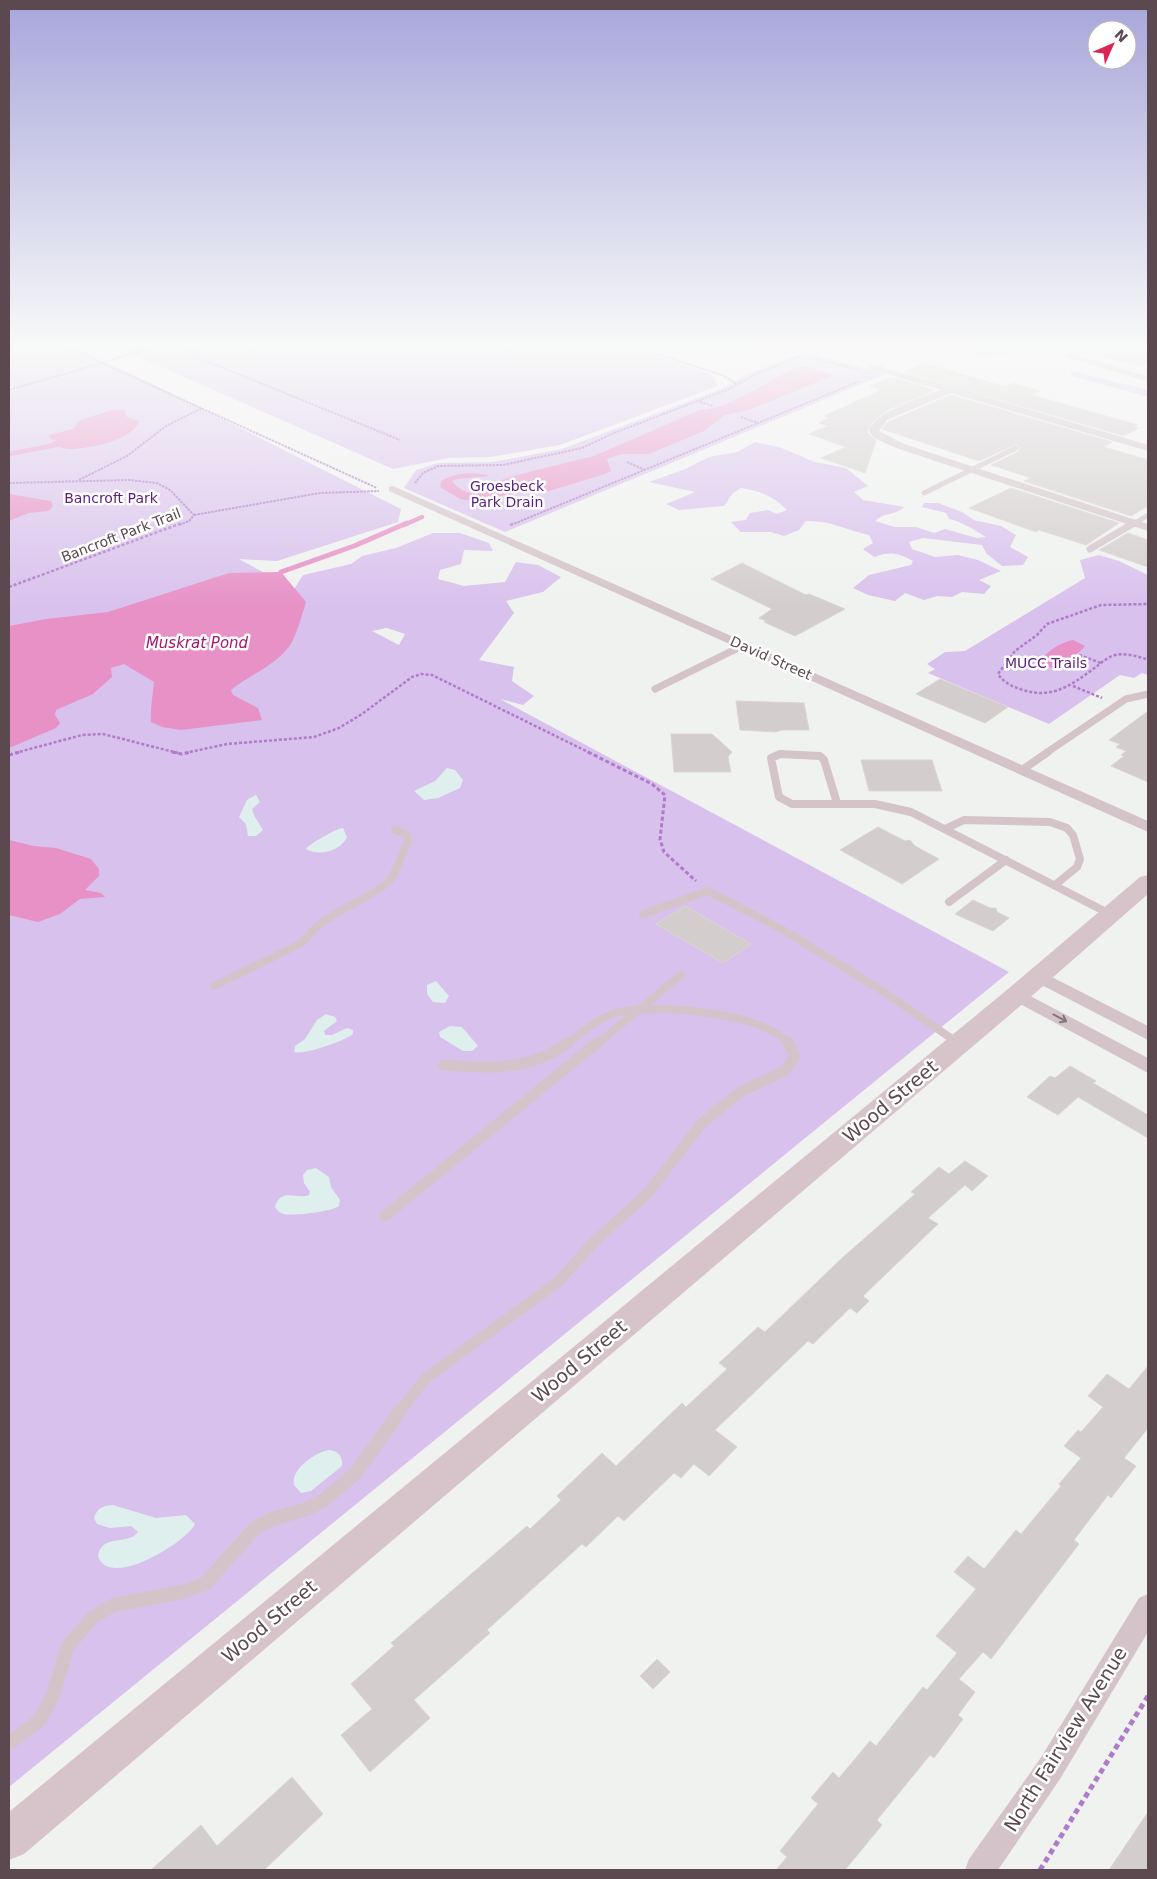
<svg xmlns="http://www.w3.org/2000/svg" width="1157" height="1879" font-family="'DejaVu Sans',sans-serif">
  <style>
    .green { fill: #d9c1ed; fill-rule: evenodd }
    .sand { fill: #dfefed }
    .water { fill: #e791c7 }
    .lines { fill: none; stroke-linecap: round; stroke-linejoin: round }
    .stream-far1 { stroke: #e791c7; stroke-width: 4.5 }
    .stream { stroke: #e791c7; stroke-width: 5 }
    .building { fill: #d4cdce; stroke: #dbd4d5 }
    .path-far3 { stroke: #b07bc9; stroke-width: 2; stroke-dasharray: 2.5 1; stroke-linecap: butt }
    .path-far2 { stroke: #b07bc9; stroke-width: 2.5; stroke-dasharray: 3 2; stroke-linecap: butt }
    .path-far1 { stroke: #b07bc9; stroke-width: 3; stroke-dasharray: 4 2.5; stroke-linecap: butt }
    .path { stroke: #b07bc9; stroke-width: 5; stroke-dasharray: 5.5 4; stroke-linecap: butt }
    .lane-far4 { stroke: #d4c4ca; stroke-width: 5 }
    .lane-far3 { stroke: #d4c4ca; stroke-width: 7 }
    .lane-far2 { stroke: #d4c4ca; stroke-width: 8 }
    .lane-far1 { stroke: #d4c4ca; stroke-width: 11 }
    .lane { stroke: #d4c4ca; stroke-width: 14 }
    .street { fill: #d4c4ca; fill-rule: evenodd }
    .secondary { fill: #d7c4ca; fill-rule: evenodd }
    .oneway { stroke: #86747b }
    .labels { text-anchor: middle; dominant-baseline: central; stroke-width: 5; stroke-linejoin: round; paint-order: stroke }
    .far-park-label { font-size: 14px; fill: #5b1d7b; stroke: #fff }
    .far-street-label { font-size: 14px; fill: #5c4950; stroke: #fff }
    .far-water-label { font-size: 15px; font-style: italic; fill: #a4156e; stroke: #fff }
    .near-street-label { font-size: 19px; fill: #5c4950; stroke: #fff }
  </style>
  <rect width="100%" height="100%" fill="#f0f2f0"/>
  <path class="green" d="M9,344H66L147,381L401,509L398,522L277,561L239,559L294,589L303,575L351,564L362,556L396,548L433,533H460L489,543L493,551L464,550L461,564L440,570L438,579L464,586L505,582L516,562L538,565L561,577L543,592L506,601L514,613L479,660L514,667L512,681L534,696L523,705L500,699L1009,972L9,1787V392L19,389L9,385ZM387,628L405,634L399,645L372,631Z
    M109,344H616L711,374L718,386L560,445L491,457L449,458L393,469Z
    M970,344H1026H1022L1015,353L981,355L964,349Z
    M805,352L886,374L505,532L404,488L416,470L438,463L493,462L562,449L723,388L750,373Z
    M1076,372L1148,390V397L1072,376L1070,373Z
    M755,442L779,447L815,462L846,468L868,486L854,492L863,500L904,507C895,516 883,512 875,521L895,527H916L934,533L945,529L977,538L986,537C974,530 963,522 949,519L946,513L922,507L924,503H938L962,512L974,520L1001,526L1016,535L1010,547L1028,557L1023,565L1002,566L986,553L982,545L923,538L909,542L912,549L935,557L958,555L978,560L1001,571L979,580L991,586L984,594L962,592L952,597L937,596L924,600L905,593L895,601L868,595L853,588L869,575L911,565L913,561C899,553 890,551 874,557L863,549L873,543L869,535C845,530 831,520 806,521L799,530L784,536L771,532H741L731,522L746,520L750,513L768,510L777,514L787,510C775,497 758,490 741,488L733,493L724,506L679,510L666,504L695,492L649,482L683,470L709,457L737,452Z
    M1099,555L1119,561L1148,575V675L1142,673L1134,678L1120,675L1049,724L928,673L935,669L927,664L945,652L965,651L1085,578L1080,560Z"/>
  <path class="sand" d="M447,768L455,770L463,780L460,788L438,798L424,800L414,791L435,781Z
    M256,795L260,802L252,809C254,818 259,822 263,830L256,836H248L246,824L239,817L247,800Z
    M343,828L347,837C341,851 319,857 306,849C308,845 337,828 343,828Z
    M436,981L449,996L445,1003L433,1002L427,994V985Z
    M326,1014L335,1017L337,1021L324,1031L325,1035H332L347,1028L353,1030V1034C345,1041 304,1055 294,1052L295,1046L305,1039L317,1020Z
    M450,1026L462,1027L478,1046L472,1051H463L440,1037L439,1032Z
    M316,1168L329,1177L331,1187L340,1200L339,1206C331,1212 293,1216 284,1214C279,1213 277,1210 275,1207C281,1187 296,1200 309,1195L310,1192L304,1183L303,1175L307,1170Z
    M329,1450C338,1451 343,1456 342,1466L311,1491L301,1493L294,1485C291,1469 314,1453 329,1450Z
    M113,1505L156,1518L186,1515L195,1524C186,1543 108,1590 98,1556C102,1533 128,1546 138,1532L131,1526L110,1528L97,1524L94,1518C97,1508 104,1505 113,1505Z"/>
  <path class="water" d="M800,366H805L834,375L749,410L725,415L704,431L649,454H622L607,459L611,471L605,474L549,491L525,492L475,501L460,499L440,487L441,481C454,473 476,471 490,476L457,479L452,481C460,491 469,495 482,492V487L513,476L594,456L700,410C729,410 771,378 800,366Z
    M112,410H124L127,417L139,421C134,440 88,449 70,449C64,449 57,446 51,443L56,440L51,439L49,435L73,429L80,420Z
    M9,494L51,501L53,506L49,511L29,513L9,521Z
    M281,572L306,602C302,615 298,630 292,642C279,664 251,674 231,690L233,695L258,708L262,720L181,730L162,727L151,722C150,712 153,692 154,682L124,664L111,668L112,677L93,694L56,710L55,715L60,723L56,728L9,748V626L46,619L108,612L229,573Z
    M1073,640L1085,646C1077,657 1067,657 1056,663L1054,668L1043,666L1040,661C1049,650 1059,643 1073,640Z
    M9,840L34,846L56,848L91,859L99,869V876L85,890L101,893L105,897L80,899L60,914L38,922L9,915Z"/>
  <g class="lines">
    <path class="stream-far1" d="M9,454L56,445
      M404,525L422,517"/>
    <path class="stream" d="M281,572L354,546L407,523"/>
  </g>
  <path class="building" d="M1122,344H1148V362L1140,366L1098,355Z
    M925,363L1006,387L1013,383L1040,391L1032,395L1138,425L1135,427L1139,428L1124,436L904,372Z
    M892,377L935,390L888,410L871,423L867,432L876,441L865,473L821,458L846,447L809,434L828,426L819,423L829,418L824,416L881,390L870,386Z
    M951,395L1112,442L1104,447L1148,460V506L1131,516L1024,481L1031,478L991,465L1018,452L1020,448L1017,444L979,461L882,429L888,422Z
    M1011,488L1119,523L1086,545L1039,530L1036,532L969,508Z
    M1128,533L1148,540V567L1099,550Z
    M742,563L806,595L809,594L845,609L795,636L764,622L766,621L759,618L772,609L711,579Z
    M940,679L1008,707L985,723L916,694Z
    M736,701L804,703L809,730H782L776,732L740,730Z
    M1148,711V782L1111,766L1124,756L1121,755L1126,751L1116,747L1120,744L1109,740Z
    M671,734H712L732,752L728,757L731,772H674Z
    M861,760H932L942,791H869Z
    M878,827L905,841L910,840L915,846L939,859L902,884L840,850Z
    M973,900L990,908H996L997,912L1009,918L993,931L955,914Z
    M685,906L751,944L723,963L656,924Z
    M1070,1066L1096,1081L1093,1083L1148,1115V1138L1078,1097L1058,1115L1027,1097L1050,1076L1055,1078Z
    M965,1161L988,1176L972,1191L965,1185L928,1218L938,1224L863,1296L869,1301L857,1313L850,1308L813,1344L808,1341L715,1430L737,1447L709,1476L694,1464L681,1478L674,1473L624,1521L618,1516L586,1547L582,1544L487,1630L490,1633L414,1700L430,1718L370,1772L341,1735L372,1709L351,1684L394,1646L391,1643L527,1526L530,1529L561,1500L557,1496L602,1453L616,1466L682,1403L686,1407L727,1369L719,1363L758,1327L765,1332L841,1259L915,1194L911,1192L939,1167L949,1174Z
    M1148,1366V1428L1124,1458L1136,1466L1111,1498L1108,1495L1083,1528L1074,1540L1079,1544L991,1659L983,1652L959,1679L975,1692L958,1715L963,1719L934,1758L930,1755L877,1820L882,1825L845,1870H776L787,1857L780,1851L818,1804L811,1798L833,1772L839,1778L870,1741L876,1746L923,1687L927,1690L957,1653L936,1636L976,1589L954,1572L968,1556L984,1569L1016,1530L1021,1534L1061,1486L1059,1484L1081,1458L1064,1446L1078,1430L1081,1432L1103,1407L1088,1396L1107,1374L1129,1389Z
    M657,1659L670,1672L653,1689L640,1676Z
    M292,1777L323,1814L264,1870H151L201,1825L217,1846Z
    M1148,1812V1870H1109Z"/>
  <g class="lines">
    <path class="path-far3" d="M61,344L102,363L161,344
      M187,344L199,358L400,440
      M625,344L722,375L737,384
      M9,390L102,363L377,488
      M700,402L713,406
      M741,417L758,423
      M627,462L645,470
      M79,480L127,456L166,426L202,408
      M9,483L129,480L157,483L170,490L194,515L189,521L179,525
      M415,483L423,473L438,466L503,465L582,448L614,433L729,389L756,374L798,357L813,358L857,369
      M194,515L320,493L379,491
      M511,525L860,381"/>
    <path class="path-far2" d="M510,525L514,523
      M9,587L182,523
      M1079,655L1101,663
      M1146,659C1136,656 1123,652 1112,656C1105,659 1099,665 1093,669C1071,686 1051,699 1023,690C1013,687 1004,683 998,674L1015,651L1037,635L1047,624L1101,605L1148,604
      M1073,686L1102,698
      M15,753L82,735L103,734L178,753
      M185,753L227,744L314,737L339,728L362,714L412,677L421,674L432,675L590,753"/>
    <path class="path-far1" d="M172,752L182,754L191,752
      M588,752L652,784L665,795L660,839L664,852L696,881
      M9,755L20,752"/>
    <path class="path" d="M1040,1870L1148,1696"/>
    <path class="lane-far4" d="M915,344L933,348L948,344
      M1083,344L1068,350V355L1148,379
      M871,372L881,368
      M924,493L1016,448
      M1132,525L1148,515"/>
    <path class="lane-far3" d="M1090,549L1134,523
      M655,689L744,645
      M1046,753L1126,699L1148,694"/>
    <path class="lane-far2" d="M1022,770L1048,752
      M837,803L824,760L820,756L780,754L771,758L779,797L792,804H875L911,812L1110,914
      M945,829L964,820L1050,822L1067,828L1073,835L1080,859L1077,867L1055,885
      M949,902L1006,860
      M643,914L708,891L785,931L884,992L958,1043
      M214,986L302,943C324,912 359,906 387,883C395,877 403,851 408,841L407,835L395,830
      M567,1044C582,1033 597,1018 616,1013C651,1003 766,1012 788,1044
      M597,1044L681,975"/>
    <path class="lane-far1" d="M444,1065C490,1069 530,1071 569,1042
      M385,1216L598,1042
      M399,1412L426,1378L558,1282L594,1242L648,1193L701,1124L740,1092L785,1071L795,1056L788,1042"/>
    <path class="lane" d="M9,1743L40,1720L53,1695L68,1646L93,1617L114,1605L182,1592L205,1584L255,1528L272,1519L307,1509L324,1500L355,1474L400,1411"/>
    <path class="street" d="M868,364L954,387L1148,445V451L951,393L887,420L879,431L904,444L1148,524V531L896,448L874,438L869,431C873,412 923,397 941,390L868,368Z
      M393,486L1148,821V832L389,491V487Z
      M1038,970L1148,1026V1040L1032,980L1029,976L1032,972Z
      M1017,989L1148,1058V1073L1011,999L1008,995L1011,991Z
      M1148,1594V1632L1060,1779L998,1870H965L969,1859L1040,1759L1139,1598Z"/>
    <path class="secondary" d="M1148,875V894L1026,1001L24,1854L9,1860V1812L1008,989L1140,877Z"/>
  </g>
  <defs><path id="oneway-shaft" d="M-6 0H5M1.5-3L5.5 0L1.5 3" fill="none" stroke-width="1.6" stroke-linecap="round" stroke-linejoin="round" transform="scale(1.25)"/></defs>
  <use class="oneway" href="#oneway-shaft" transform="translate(1060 1018) rotate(28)"/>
  <linearGradient id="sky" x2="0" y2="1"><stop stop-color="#a7a6db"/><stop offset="0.57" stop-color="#f8f9f8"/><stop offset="1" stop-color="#f8f9f8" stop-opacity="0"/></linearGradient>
  <rect width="1157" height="607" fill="url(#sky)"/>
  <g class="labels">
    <g class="far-park-label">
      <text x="507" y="486">Groesbeck<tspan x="507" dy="16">Park Drain</tspan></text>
      <text x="111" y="498">Bancroft Park</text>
      <text x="1046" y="663">MUCC Trails</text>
    </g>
    <g class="far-street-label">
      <text transform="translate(121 535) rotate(-21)">Bancroft Park Trail</text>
      <text transform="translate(771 658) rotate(24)">David Street</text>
    </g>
    <g class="far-water-label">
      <text x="197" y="643">Muskrat Pond</text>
    </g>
    <g class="near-street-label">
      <text transform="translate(890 1101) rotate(-40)">Wood Street</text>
      <text transform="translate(579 1361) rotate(-40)">Wood Street</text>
      <text transform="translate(269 1621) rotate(-40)">Wood Street</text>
      <text transform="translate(1065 1739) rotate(-58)">North Fairview Avenue</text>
    </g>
  </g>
  <rect width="1157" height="1879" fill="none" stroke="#5c4950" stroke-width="20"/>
  <g transform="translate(1112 45) rotate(45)"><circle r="24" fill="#ffffff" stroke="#beb6b9"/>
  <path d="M0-4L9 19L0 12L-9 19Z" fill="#d92455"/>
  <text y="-8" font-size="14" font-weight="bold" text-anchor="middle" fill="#5c4950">N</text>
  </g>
</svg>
